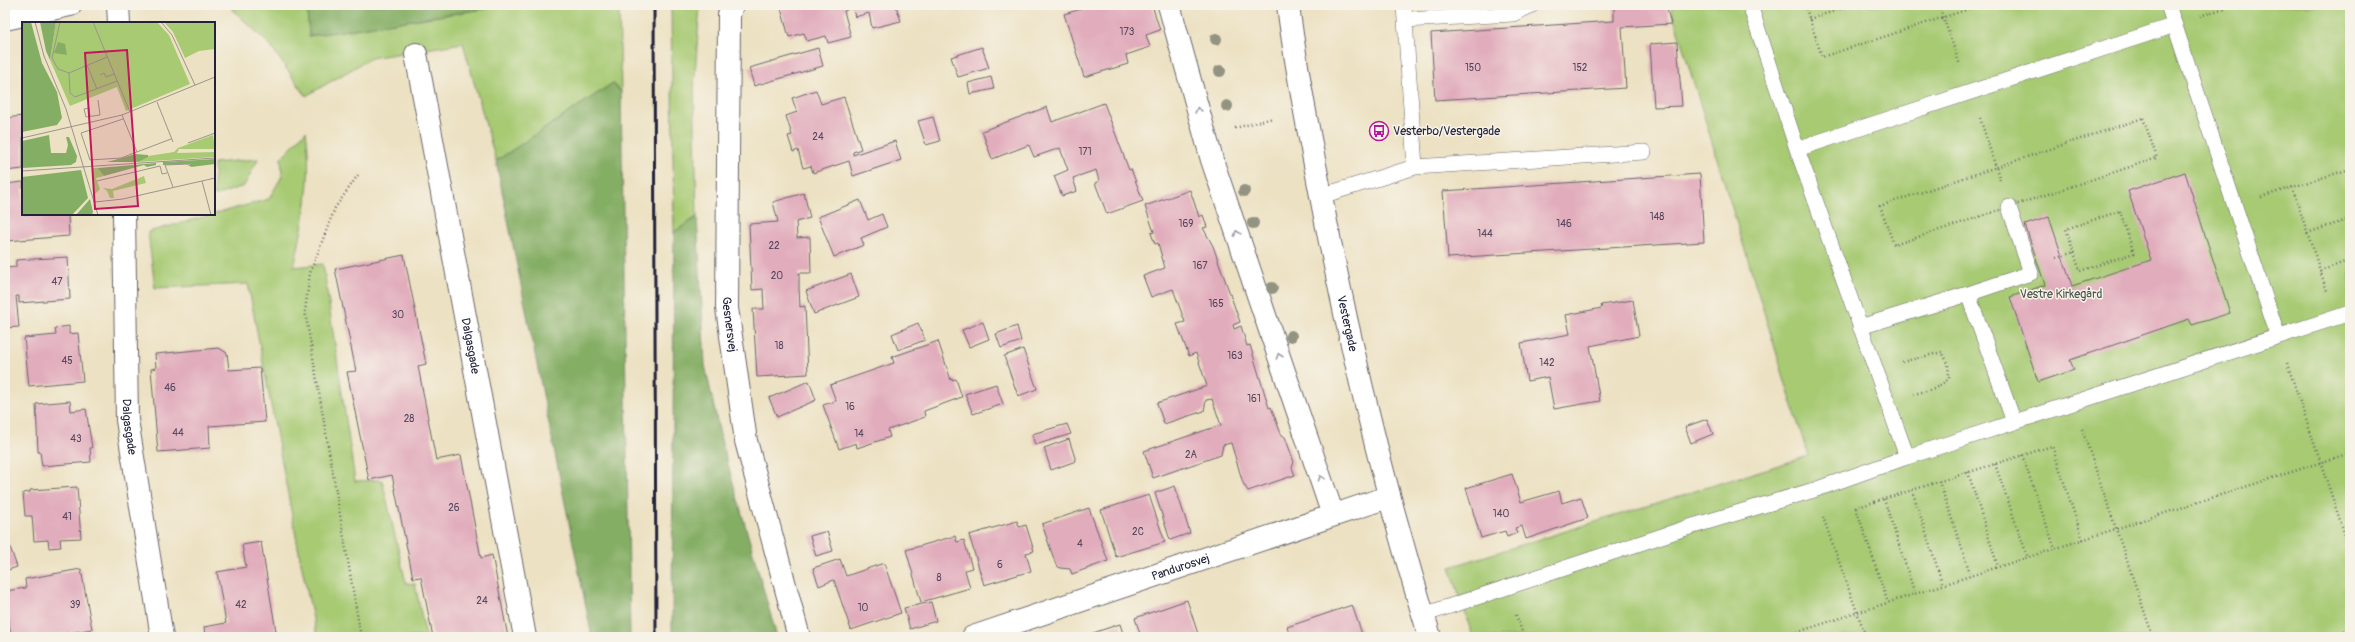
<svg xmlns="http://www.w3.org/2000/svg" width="2355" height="642" font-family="Pangolin,sans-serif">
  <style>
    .green { fill: #a7ca73; stroke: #647657 }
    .forest { fill: #85ae65; stroke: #546850 }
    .building { fill: #e1acbc }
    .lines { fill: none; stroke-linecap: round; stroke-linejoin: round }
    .service-casing { stroke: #69656a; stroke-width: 16 }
    .minor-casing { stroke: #69656a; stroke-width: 24 }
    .tertiary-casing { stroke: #69656a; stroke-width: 24 }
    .primary-casing { stroke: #69656a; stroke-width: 24 }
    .path { stroke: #69656a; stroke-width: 2.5; stroke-dasharray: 1 3; stroke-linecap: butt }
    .service { stroke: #fff; stroke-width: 15 }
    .minor { stroke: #fff; stroke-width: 22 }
    .tertiary { stroke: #fff; stroke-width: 22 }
    .primary { stroke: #fff; stroke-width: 22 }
    .rail { stroke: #22223b; stroke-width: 3 }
    .tree { fill: #939381 }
    .oneway { stroke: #9c9ca7 }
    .labels { text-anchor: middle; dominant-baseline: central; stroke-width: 3; stroke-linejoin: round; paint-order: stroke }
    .number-label { font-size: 10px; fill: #52445b }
    .poi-label { font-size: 12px; fill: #22223b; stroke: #f7f3e8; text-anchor: start }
    .park-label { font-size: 12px; fill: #4a544c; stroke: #f7f3e8 }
    .street-label { font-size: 12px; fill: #22223b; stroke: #f7f3e8 }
    .inset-road { fill: none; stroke: #9b958c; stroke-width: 1 }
    .view { fill: #c2185b; fill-opacity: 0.15; stroke: #c2185b; stroke-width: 2 }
    .inset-edge { fill: none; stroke: #22223b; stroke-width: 2 }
  </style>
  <rect width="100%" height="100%" fill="#f7f3e8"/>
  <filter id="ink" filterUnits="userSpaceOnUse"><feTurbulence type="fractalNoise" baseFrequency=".025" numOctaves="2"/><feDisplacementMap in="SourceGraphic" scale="8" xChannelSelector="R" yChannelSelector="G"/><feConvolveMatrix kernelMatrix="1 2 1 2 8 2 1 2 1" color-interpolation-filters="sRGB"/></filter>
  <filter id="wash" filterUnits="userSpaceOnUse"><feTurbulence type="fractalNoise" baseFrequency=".012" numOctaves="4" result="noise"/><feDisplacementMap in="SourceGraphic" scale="16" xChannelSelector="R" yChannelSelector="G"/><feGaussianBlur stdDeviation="0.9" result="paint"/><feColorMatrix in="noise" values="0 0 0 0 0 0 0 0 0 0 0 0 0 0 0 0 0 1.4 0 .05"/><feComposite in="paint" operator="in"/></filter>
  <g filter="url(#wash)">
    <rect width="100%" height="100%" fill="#ece1c2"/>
    <path class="green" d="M243,5H307L309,36L509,5H619L621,92L613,83L496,161L463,43L371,58L306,96L269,44L231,8Z
      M671,5H700L694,88L697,217L674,232Z
      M1670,5H2350V637H1473L1450,567L1808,456Z
      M306,131C313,178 304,222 294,267L323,264L355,481L382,480L406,583L415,584L426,637H317L302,568L248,284L155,288L148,232L269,199L282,176L281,158Z
      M258,159L244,186L214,196V163Z"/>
    <path class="forest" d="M307,5H509L309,36Z
      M613,83L621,92L630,637H592L496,161Z
      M697,217L705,365L722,444L777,637H672L674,232Z"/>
    <g id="blocks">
      <path class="building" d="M780,5H846L847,10L844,11L851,37L828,43L826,36L807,41L804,33L789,37Z
        M852,5H899L896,6L901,21L872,28L869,13L855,17Z
        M1080,5H1137V7L1152,5L1160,30L1146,35L1150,47L1126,55L1128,64L1084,77L1064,14L1081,9Z
        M1599,5H1666L1671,24L1622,27L1626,88L1435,100L1431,33L1614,21V7L1599,8Z
        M1677,42L1682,106L1654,107L1650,44Z
        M982,47L989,68L958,77L951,57Z
        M818,48L823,66L754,86L749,68Z
        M991,77L994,89L970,94L968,83Z
        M816,90L821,104L844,97L861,149L853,152V155L895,141L901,160L853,176L849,161L813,173L811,166L803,168L798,150L793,152L788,136L792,135L786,116L797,112L792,98Z
        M1104,103L1129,170L1131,169L1143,201L1107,214L1095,183L1099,181L1096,170L1073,178L1077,191L1062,196L1054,176L1068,170L1060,148L1034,157L1029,145L992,159L982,131L1047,107L1052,122Z
        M23,116V169L5,171V118Z
        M933,117L940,141L926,145L918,121Z
        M2185,172L2230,313L2192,325L2189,319L2070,360L2074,370L2038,382L2010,297L2045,285L2025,225L2049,217L2072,286L2151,260L2128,191Z
        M1700,174L1704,242L1448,258L1443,191Z
        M23,182V214H68L69,236L7,241L5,184Z
        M1190,190L1199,217L1203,215L1207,227L1203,228L1213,246L1240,322L1233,325L1234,329L1241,326L1247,346L1250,345L1269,408L1271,407L1281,434L1285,437L1294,462L1292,468L1295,475L1248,491L1243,483L1231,443L1223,445L1221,455L1153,478L1144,451L1221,425L1212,399L1206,400L1204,411L1164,424L1157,403L1207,386L1196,353L1189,356L1177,324L1185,322L1173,289L1151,297L1143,276L1165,268L1158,243L1155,244L1151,233L1154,232L1145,206Z
        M804,193L810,218L796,222L797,238L810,237L811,273H799V288L800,307L805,306L808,374L757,377L753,309H764L763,289L752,290L749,224L778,222L773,202Z
        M860,200L868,220L882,214L887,227L861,238L864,245L834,257L818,217Z
        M404,255L426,364L418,366L436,460L461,455L481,558L492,555L508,637H433L421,577L413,578L392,475L369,480L347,372L356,371L335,269Z
        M68,257L70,299L19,303V296H16L19,327L5,328V268L16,267V260Z
        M851,274L859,297L814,314L806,291Z
        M1633,300L1639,336L1590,346L1600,401L1554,409L1548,377L1527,381L1521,343L1570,334L1566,315L1602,308L1601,305Z
        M983,322L989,339L969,347L962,330Z
        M918,323L925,340L898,350L892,334Z
        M69,326V334L78,333L83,381L29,386L24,338L56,335L55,328Z
        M1017,326L1021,341L1001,348L996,334Z
        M938,341L951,380L956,379L962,397L924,411L925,417L888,430L890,437L857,448L856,443L839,449L823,405L836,401L830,385L894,363L892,357Z
        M219,348L227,353L229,370L260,368L265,422L209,426L210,448L158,452L151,369L156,368L155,354Z
        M1023,349L1037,389L1018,396L1004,356Z
        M809,381L816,400L777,417L769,398Z
        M996,384L1003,404L973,414L965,394Z
        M70,401L71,411L86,409L92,448H90L91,462L42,466L40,452H38L36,404Z
        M1707,419L1713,434L1691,443L1685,427Z
        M1067,424L1071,434L1035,445L1032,434Z
        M1069,439L1076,461L1051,470L1044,448Z
        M1512,474L1521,502L1559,491L1562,503L1581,497L1588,518L1526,539L1522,526L1515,528L1517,533L1507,537L1505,531L1481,538L1466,488Z
        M1175,486L1190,533L1170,540L1155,493Z
        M77,487L81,538L60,539L61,547L49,548L48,540L34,541L32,516H25L23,493L30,492V490Z
        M1149,495L1165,542L1116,557L1101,510Z
        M1089,508L1108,561L1072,574L1070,569L1060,568L1056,565L1042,524Z
        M1017,521L1019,527L1026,525L1034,551L1026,553L1031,571L984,585L969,535Z
        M827,531L833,551L816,556L810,536Z
        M955,536L957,542L964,540L972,568L965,570L970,588L921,602L906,550Z
        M261,542L277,637H205L204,627L226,623L217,572L246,567L242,545Z
        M9,544L17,567L5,571V546Z
        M840,559L846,576L884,563L901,613L851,630L834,580L819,586L813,568Z
        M81,569L92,629L44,637H35V635L11,637L5,591L26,588L25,579Z
        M1187,600L1199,637H1141L1135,618Z
        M931,602L936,621L910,629L904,608Z
        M1352,605L1363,637H1290L1287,627Z
        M1120,624L1124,637H1081Z"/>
    </g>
  </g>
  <g filter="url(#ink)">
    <use href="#blocks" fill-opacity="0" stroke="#69656a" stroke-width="1"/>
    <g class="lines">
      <g class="service-casing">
        <path id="service" d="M1404,5L1415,167L1644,152
          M1750,5L1797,149L1907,457
          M2168,5L2278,336
          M1405,20L1513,14L1532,5
          M1797,149L2175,25
          M1321,196L1415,167
          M2009,207L2031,273L1968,294L2014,422
          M1860,327L1968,294
          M1423,615L1683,529L1814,490L1907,457L2350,313"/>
      </g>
      <g class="minor-casing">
        <g id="minor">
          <path d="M118,5L119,23"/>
          <path id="s1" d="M732,5L729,15L727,308L746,441L799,637"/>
          <path d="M1169,5L1212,160L1333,515"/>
          <path id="s2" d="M416,54L525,637"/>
          <path id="s3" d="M124,214L127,420L162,637"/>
          <path id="s4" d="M973,637L1388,497"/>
        </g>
      </g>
      <g class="tertiary-casing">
        <g id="tertiary">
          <path id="s5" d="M1288,5C1295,62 1306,119 1317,175C1346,331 1383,486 1430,637"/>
        </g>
      </g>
      <g class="primary-casing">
        <path id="primary" d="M5,19L70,5"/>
      </g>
      <path class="path" d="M1805,5L1822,57L1981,5
        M1939,5L1960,65
        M2200,16L2234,5
        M1809,19L1853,5
        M1980,118L2000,180
        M2143,118L2157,158L1894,245L1880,206Z
        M1235,128L1273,118
        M358,175L335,208L310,273L305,311L361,637
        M2292,187L2327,291
        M2261,197L2350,169
        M2120,211L2134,253L2080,271L2066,229Z
        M2307,233L2350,219
        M2056,258L2074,252
        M2320,271L2350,260
        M1902,362L1942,352L1948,363L1949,379L1934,389L1914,394
        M2287,363L2350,550
        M2082,429L2153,637
        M2022,455L2055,549
        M1995,464L2028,558
        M1968,472L1998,567
        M1939,481L1971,576
        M1912,490L1943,585
        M1884,499L1915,594
        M1855,508L2052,446L2083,540
        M1856,508L1888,603
        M1823,517L1866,637
        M1516,615L1524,637
        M1782,637L2350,453
        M2325,637L2350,629"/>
      <use href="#service" class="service"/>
      <use href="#minor" class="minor"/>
      <use href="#tertiary" class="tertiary"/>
      <use href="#primary" class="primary"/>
      <path class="rail" d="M654,5L656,637"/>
    </g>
    <g class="tree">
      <circle cx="1216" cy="39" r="6"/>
      <circle cx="1220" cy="71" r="6"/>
      <circle cx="1227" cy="106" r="6"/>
      <circle cx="1244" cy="191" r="6"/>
      <circle cx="1253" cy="223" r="6"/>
      <circle cx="1272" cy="288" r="6"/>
      <circle cx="1291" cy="336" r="6"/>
    </g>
    <defs><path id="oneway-chevron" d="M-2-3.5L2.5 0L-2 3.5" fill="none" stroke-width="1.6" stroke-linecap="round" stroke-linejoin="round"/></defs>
    <g class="oneway">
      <use href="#oneway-chevron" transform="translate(1198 110) rotate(-106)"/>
      <use href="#oneway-chevron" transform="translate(1237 233) rotate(-109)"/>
      <use href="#oneway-chevron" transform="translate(1279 356) rotate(-109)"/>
      <use href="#oneway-chevron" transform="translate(1321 478) rotate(-109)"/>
    </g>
  </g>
  <defs>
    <g id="bus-ring" transform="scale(1)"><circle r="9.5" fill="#f7f3e8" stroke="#b5179e" stroke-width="1.5"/><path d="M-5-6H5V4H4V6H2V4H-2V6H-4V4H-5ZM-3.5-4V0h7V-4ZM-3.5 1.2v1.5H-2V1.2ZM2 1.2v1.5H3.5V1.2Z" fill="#b5179e"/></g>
  </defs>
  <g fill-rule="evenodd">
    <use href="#bus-ring" x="1379" y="131"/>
  </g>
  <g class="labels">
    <g class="number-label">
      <text x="1127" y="32">173</text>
      <text x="1473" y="68">150</text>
      <text x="1580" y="68">152</text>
      <text x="818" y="137">24</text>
      <text x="1085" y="152">171</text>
      <text x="1657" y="217">148</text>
      <text x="1186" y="224">169</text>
      <text x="1564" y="224">146</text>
      <text x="1485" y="234">144</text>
      <text x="774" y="246">22</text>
      <text x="1200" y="266">167</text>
      <text x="777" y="276">20</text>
      <text x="57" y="282">47</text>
      <text x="1216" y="304">165</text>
      <text x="398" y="315">30</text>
      <text x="779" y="346">18</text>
      <text x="1235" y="356">163</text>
      <text x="67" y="361">45</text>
      <text x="1547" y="363">142</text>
      <text x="170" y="388">46</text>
      <text x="1254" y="399">161</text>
      <text x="850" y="407">16</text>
      <text x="409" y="419">28</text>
      <text x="178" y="433">44</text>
      <text x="859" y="434">14</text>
      <text x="76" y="439">43</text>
      <text x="1191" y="455">2A</text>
      <text x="454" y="508">26</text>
      <text x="1501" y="514">140</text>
      <text x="67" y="517">41</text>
      <text x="1138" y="532">2C</text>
      <text x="1080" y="544">4</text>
      <text x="1000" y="565">6</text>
      <text x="939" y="578">8</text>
      <text x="482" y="601">24</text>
      <text x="75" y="605">39</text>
      <text x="241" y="605">42</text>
      <text x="863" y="608">10</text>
    </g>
    <g class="poi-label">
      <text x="1393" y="131">Vesterbo/Vestergade</text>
    </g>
    <g class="park-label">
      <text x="2061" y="294">Vestre Kirkegård</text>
    </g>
    <g class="street-label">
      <text stroke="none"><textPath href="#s5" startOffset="324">Vestergade</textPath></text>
      <text stroke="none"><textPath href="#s1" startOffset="320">Gesnersvej</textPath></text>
      <text stroke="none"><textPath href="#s2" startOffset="297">Dalgasgade</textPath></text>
      <text stroke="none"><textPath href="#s3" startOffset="213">Dalgasgade</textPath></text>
      <text stroke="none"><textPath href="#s4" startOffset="219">Pandurosvej</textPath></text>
    </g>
  </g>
  <g transform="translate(22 22)">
    <rect width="193" height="193" fill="#ece1c2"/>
    <path d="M34,0H135L147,13L168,62L104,89L95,65L48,84L28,38ZM142,0L193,1V27L177,29L163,36L151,10ZM191,113L193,127H157L155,131L193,130V135L116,140L126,134L152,130L156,126ZM70,146H77L82,154L74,156L78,167L73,172ZM122,154L124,161L91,169L92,176H88L85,169L81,166L90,167Z" fill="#a7ca73"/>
    <path d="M0,0H9L20,41L35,70L40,96L35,103L0,110ZM18,0H34L28,38L24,29ZM36,20L43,22L45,33L32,31ZM27,113L29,131H44L46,123L44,115H47L55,134L54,140L49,143L0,146V119ZM114,132L126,133V135L116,140H85ZM193,137V142L169,145L167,142L141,143V140ZM134,141V143L125,145L122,143L82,154L76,146ZM59,148L66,176L50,193H0V155ZM68,177L71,190L70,193H54Z" fill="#85ae65"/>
    <path class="inset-road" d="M13,0L22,34L44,87L76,193M38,0L30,36L36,47L47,51L85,35M71,0L108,90M139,0L150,13L173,63M65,43L75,67M47,51L48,71L53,75L95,59M78,53L82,51L84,55L92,52M135,80L151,120M100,93L115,130M68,94L67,86L62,87L64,95L78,93L76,78M101,97L59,111L68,138L99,136L149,117M0,116L100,93L193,55M166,121L193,111M0,149L193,136M75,159L138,144L140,152L145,151M180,159L189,193M151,165L143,143L165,142L168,144M73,180L101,177L193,156"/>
    <path class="view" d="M105,28L116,184L73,187L63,31Z"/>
    <rect width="193" height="193" class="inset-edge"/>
  </g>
  <rect width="2355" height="642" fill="none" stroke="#f7f3e8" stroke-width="20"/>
</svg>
